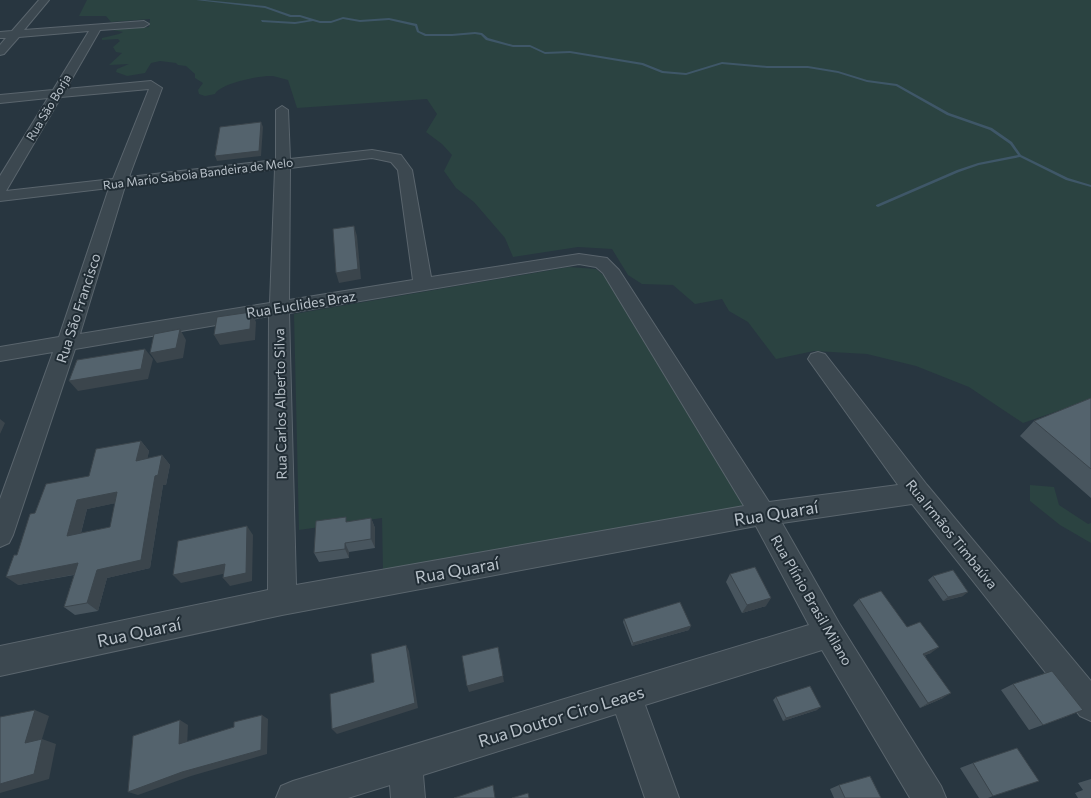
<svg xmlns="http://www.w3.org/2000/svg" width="1091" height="798" font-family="Commissioner,sans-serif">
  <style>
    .green { fill: #2b4341 }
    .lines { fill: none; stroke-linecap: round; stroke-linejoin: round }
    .stream { fill: #3f5768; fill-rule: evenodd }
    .street-casing { stroke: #5a656d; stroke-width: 2 }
    .street { fill: #3c4850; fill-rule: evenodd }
    .wall { fill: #48555e; fill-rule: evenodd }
    .shaded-wall { fill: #3b454c }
    .building { fill: #54636d; stroke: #3b454c; fill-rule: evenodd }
    .labels { text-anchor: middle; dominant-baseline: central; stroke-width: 4; stroke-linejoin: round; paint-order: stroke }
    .far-street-label { font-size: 12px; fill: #b9c2ca; stroke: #212d35 }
    .street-label { font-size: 14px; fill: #b9c2ca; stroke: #212d35 }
    .near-street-label { font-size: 17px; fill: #b9c2ca; stroke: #212d35 }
  </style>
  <rect width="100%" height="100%" fill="#283640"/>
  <path class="green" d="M87,0H1091V414L1078,404L1023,423L969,387L916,366L867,354L814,351L776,359L748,322L729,311L722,299L695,304L673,285L642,284L628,275L612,249L578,247L513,257L505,238L474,202L456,188L444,171L452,155L442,144L426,132L437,114L427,99L297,108L288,80C283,79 278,77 273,76C261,75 220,83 215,94L205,96L199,94L198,90L203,83L195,78V74L186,66L178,65L176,63L160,61L151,63L145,73L127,76L116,72L117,69L129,64L109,65L122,53L116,52L113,47L120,41L118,39L102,40V38L119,34L123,32L112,30L149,27L150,19L111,22L106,16H79Z
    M569,267L596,269L613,283L747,506L383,571L382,518L299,530L294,314Z
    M1030,485L1054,487L1059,505L1088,524L1091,523V543L1060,525L1030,501Z"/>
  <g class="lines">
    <path class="stream" d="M196,0H205L265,6L291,15H300L320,21H331L343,17L360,20L389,18L417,24L419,31L426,34H452L475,32L482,33L488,38L513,45H530L545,52L570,51L643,63L663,71L686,73L722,62L767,66H808L838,71L867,80L897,84L949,113L992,128L1012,142L1021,155L1068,178L1091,185V187L1066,180L1020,157L979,165L959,172L878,207L876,206V205L957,170L978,163L1018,155L1010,144L990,130L947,115L896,86L867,82L838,73L808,68H767L722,64L686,75L662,73L642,65L570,53L545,54L530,47H513L486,40L481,35L475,34L452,36H425L417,32L415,26L389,20L360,22L343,19L331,23H320L313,21L295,24L262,22L261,20L295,22L309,20L300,17H290L265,8Z"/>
    <g class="street-casing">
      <path id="street" d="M39,0H49L24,30L144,21L149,24L144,27L100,30L66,89L151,81L162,88L129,177L276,160V110L282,106L288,110L290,159L372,150L401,155L412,170L431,277L579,254L607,258L619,270L769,502L898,485L808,359L811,354L818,352L825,354L927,485L1091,681V721L1080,716L912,504L782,523L839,623L941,786L946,798H910L822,650L645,705L679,798H645L616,714L423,775L425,798H391L390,785L348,798H276L281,786L293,781L809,625L756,526L282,615L0,676V646L268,590L269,316L75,349L13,535L9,543L0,547V499L53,352L0,361V347L59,337L109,188L0,201V176L48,98L0,103V95L53,90L89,31L19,37L4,54L0,55V45L6,38H0V32L12,31ZM149,89L113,179L6,191L61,97ZM372,158L391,162L398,170L413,280L289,300L290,168ZM275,169L270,303L80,334L125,186ZM579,264L596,267L603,273L744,506L296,585L289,313Z"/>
    </g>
    <use href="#street" class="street"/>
  </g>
  <path class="wall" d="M1091,398V498L1020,436L1034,421Z
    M141,441L149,451L147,459L162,455L170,465L166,485H163L150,568L107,578L98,611L75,615L64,607L74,575L18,585L17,555L89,476ZM115,503L110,527L81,533L87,509Z
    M371,518L375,528V548L349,552V558L319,562L314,553L348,522Z
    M730,574L766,606L742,613L726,582Z
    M933,576L963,596L943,601L928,580Z
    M859,599L907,627L931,653L925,655L943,698L920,708L853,605Z
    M624,619L689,630L632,646L623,622Z
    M1013,684L1068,716L1029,730L1001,690Z
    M776,697L817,710L783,721L773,700Z
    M973,763L993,796L988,798H979L960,768Z
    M1091,779V798H1078L1075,793L1083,790L1078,783Z
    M839,785L881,798H834L830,789Z"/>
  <path class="shaded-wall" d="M261,122L263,127L261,156L217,161L215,156Z
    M354,226L357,236L361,279L339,283L336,273Z
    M251,312L256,322L255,340L220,345L214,335Z
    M180,329L186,340L183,358L157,363L150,353Z
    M145,349L153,359L148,379L78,391L69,381Z
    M0,419L5,423L0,434Z
    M141,441L149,451L145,470L136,461Z
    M162,455L170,465L166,485H163L150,568L107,578L98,611L87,603L97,570L155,476Z
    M117,492L126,501L87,509L78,544L67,536L77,500Z
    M371,518L375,528V548L371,539Z
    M247,526L253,535L252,581L230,586L223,578Z
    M345,543L349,552V558L345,549Z
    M78,563L88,572L18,585L6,577Z
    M225,564L232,572L181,583L173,575Z
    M968,592L963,596L943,601L948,597Z
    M771,598L766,606L742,613L747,605Z
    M691,626L689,630L632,646L633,643Z
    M406,645L409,651L418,708L337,734L332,729L415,703Z
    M939,647L931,653L916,659L923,654Z
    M503,676L504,682L469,692L467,686Z
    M951,693L943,698L920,708L928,703Z
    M821,707L817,710L783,721L786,718Z
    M35,710L49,716L42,739L56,744L49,779L0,793V784L25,743Z
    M262,715L268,719L267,754L191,776L138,795L128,792Z
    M180,720L188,725L187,748L179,744Z"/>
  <path class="building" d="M261,122L259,151L215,156L220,127Z
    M354,226L358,269L336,273L333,229Z
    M251,312L250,329L214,335L217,317Z
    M180,329L176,348L150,353L154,334Z
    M145,349L141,369L69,381L77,360Z
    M1091,398V469L1034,421Z
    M141,441L136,461L162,455L158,475L155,476L141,560L97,570L87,603L64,607L78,563L6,577L14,555H17L30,514L35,513L46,484L89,476L96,449ZM117,492L110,527L67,536L77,500Z
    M346,517V522L371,518V539L345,543V549L314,553L316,521Z
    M247,526L246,573L223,578L225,564L173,575L178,541Z
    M755,567L771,598L747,605L730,574Z
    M953,570L968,592L948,597L933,576Z
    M881,591L907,627L920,622L939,647L923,654L951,693L928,703L859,599Z
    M680,602L691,626L633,643L624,619Z
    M406,645L415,703L332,729L330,694L374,682L371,654Z
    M498,647L503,676L467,686L462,656Z
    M1052,671L1083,710L1043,725L1013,684Z
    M810,686L821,707L786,718L776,697Z
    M35,710L25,743L42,739L34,774L0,784V717Z
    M262,715L261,750L182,772L128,792L133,736L180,720L179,744L234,727V722Z
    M1017,748L1039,781L993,796L973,763Z
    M870,776L881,798H845L839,785Z
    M493,785L495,798H454Z
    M528,793L529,798H512Z"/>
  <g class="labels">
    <g class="far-street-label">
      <text transform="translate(48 107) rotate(-59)">Rua São Borja</text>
      <text transform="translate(198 173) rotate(-7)">Rua Mario Saboia Bandeira de Melo</text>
    </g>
    <g class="street-label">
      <text transform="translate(301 304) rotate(-9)">Rua Euclides Braz</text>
      <text transform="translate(78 308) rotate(-72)">Rua São Francisco</text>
      <text transform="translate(280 404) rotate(-91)">Rua Carlos Alberto Silva</text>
      <text transform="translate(952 534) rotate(51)">Rua Irmãos Timbaúva</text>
      <text transform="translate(812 600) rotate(60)">Rua Plínio Brasil Milano</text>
    </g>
    <g class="near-street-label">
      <text transform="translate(776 513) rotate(-9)">Rua Quaraí</text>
      <text transform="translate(457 570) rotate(-10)">Rua Quaraí</text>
      <text transform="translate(139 632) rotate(-12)">Rua Quaraí</text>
      <text transform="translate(561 716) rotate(-17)">Rua Doutor Ciro Leaes</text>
    </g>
  </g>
</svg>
